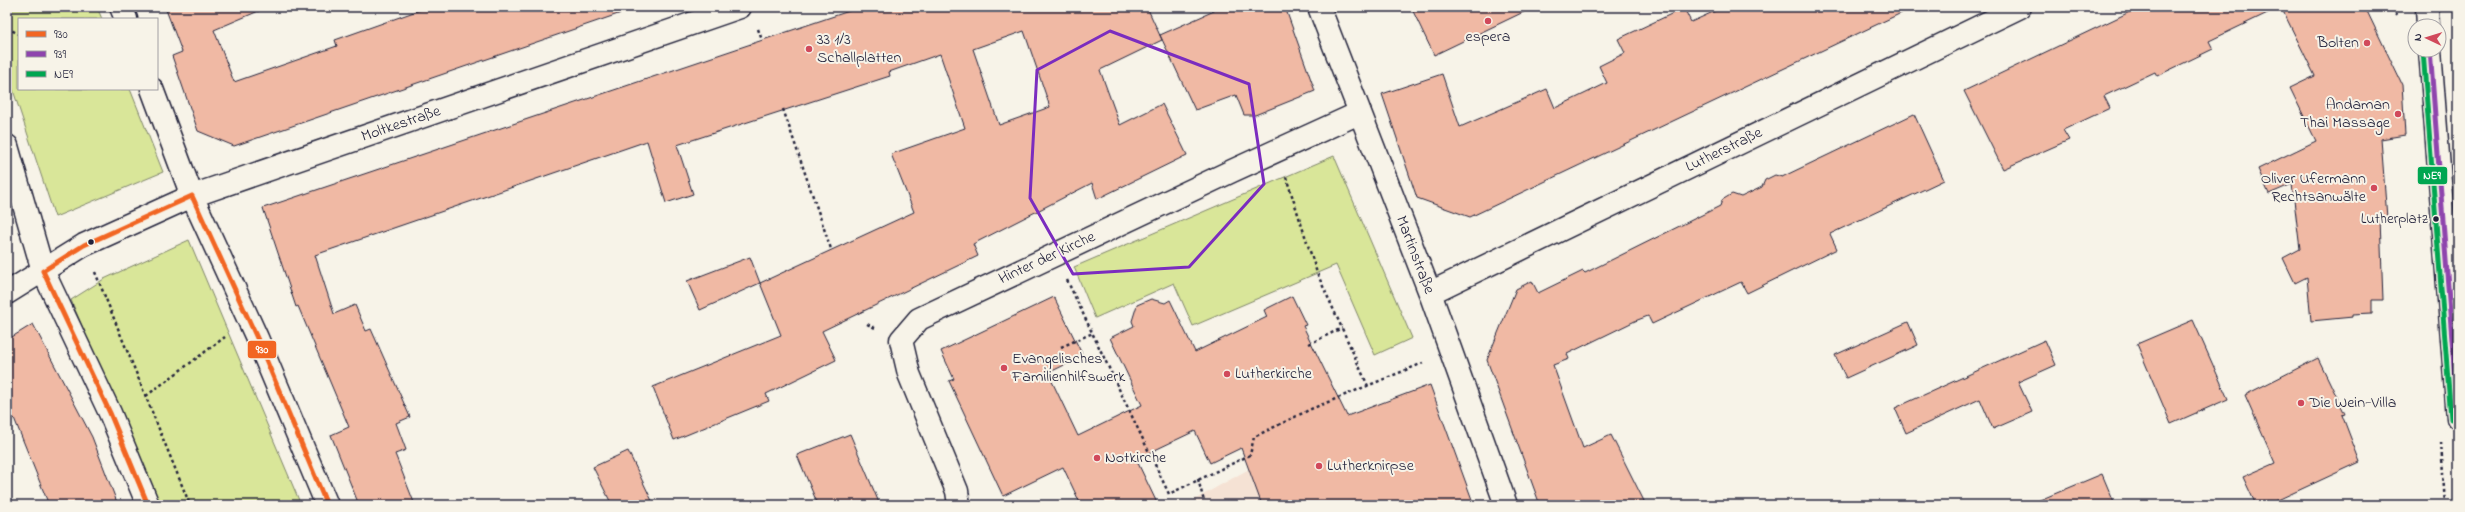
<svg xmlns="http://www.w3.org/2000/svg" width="2465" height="512" font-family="'Indie Flower',sans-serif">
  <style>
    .built { fill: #f5e2d4 }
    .green { fill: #d9e699; stroke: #7e846a }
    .building { fill: #f0b9a4; stroke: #22223b; fill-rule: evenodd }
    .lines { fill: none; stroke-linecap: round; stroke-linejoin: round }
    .minor-casing { stroke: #22223b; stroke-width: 25 }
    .secondary-casing { stroke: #22223b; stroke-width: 25 }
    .path { stroke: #22223b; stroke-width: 2.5; stroke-dasharray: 3 3; stroke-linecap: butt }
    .minor { stroke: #f7f3e8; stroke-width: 22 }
    .secondary { stroke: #f7f3e8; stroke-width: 22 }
    .bus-1-casing { stroke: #f7f3e8; stroke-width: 8 }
    .bus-2-casing { stroke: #f7f3e8; stroke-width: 8 }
    .bus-3-casing { stroke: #f7f3e8; stroke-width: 8 }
    .bus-1 { stroke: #f26522; stroke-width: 5 }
    .bus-2 { stroke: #8e44ad; stroke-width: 5 }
    .bus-3 { stroke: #00a651; stroke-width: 5 }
    .marked { fill: none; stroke: #7b2cbf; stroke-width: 3; stroke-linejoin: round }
    .poi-dot { fill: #d1495b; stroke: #f7f3e8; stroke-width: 1.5 }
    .bus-dot { fill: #22223b; stroke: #f7f3e8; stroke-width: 1.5 }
    .labels { text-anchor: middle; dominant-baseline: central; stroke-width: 4; stroke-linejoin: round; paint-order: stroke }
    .bus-label { font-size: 15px; fill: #22223b; stroke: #f7f3e8; text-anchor: end }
    .poi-label { font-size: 16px; fill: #22223b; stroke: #f7f3e8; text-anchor: start }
    .street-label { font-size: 16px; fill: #22223b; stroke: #f7f3e8 }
    .line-badge { stroke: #f7f3e8; stroke-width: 1.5 }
    .badge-label { font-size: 11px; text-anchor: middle; font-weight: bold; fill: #fff }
  </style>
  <rect width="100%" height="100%" fill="#f7f3e8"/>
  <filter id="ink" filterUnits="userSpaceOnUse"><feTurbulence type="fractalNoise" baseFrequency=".025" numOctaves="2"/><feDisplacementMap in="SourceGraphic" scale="8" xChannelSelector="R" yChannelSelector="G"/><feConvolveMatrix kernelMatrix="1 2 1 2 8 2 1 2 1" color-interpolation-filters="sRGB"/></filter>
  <g filter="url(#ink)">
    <path class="built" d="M1249,469L1394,505H1185Z"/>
    <path class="green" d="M7,7H97L102,19H19V89H130L163,172L55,217L7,72Z
      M1334,156L1412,338L1375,355L1336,265L1193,326L1174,283L1095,318L1074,267Z
      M189,240L301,505H158L71,300L104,279Z"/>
    <path class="building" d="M165,7H268L214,30L234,82L337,46L335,40L428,7H623L624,12L234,146L198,131L172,56L182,52Z
      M861,7H1147L1162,40L1100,70L1120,125L1162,104L1187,155L1097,199L1092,183L973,244L978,256L822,331L836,360L766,394L769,401L674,440L653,387L781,335L760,283L914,212L891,154L965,128L940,54L889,72L890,76L677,145L693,194L666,203L647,141L315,255L334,314L355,305L366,331L371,329L410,417L396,423L406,450L395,454L415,505H359L331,435L349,427L298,306L296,307L263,208ZM1024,31L1050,107L999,125L973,49Z
      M1223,7H1285L1315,91L1255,115H1244L1236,95L1195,110L1160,35Z
      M1411,7H1534L1434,55Z
      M1724,7H1914L1470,217L1417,198L1382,94L1442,74L1460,127L1547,89L1555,108L1607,83L1599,66L1625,53L1618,39L1684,8L1691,22Z
      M2140,7H2280L2209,41L2213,49L2157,76L2155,72L2104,96L2110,108L2063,130L2069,140L2003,169L1964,91Z
      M2281,7H2365L2402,84L2405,135L2381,139L2387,218L2380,219L2383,300H2372V313L2353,314V317L2311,321L2307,277L2295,283L2283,258L2300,249L2292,184L2269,194L2258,169L2316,141L2290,88L2315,76Z
      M1914,114L1944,180L1830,234L1837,249L1747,293L1741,282L1652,324L1648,316L1635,321L1567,354L1569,359L1553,365L1583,448L1611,435L1646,505H1540L1487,360L1516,289L1532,281L1538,293L1583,271L1585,273L1720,206L1722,200L1732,194L1741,197L1762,187L1765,180L1775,175L1782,177Z
      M750,257L760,283L700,310L687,281Z
      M1292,296L1306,325L1303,326L1347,416L1430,385L1474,505H1262L1241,448L1210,463L1195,431L1136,459L1158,505H1081L1063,467L1003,496L949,381L954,379L941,351L1054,297L1083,356L1048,373L1078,436L1142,405L1110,338L1134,326L1132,321L1137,305L1151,299L1165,303L1170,300L1195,352L1267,317L1264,310Z
      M2193,320L2228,399L2171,424L2137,344Z
      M1908,322L1918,345L1846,378L1835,355Z
      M33,324L92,437L118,505H49L14,418L7,423V340Z
      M2045,340L2056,365L2018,382L2032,412L1993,429L1980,399L1906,433L1895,408Z
      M2318,358L2345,414L2342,415L2360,462L2267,505H2256L2243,477L2275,463L2245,395Z
      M850,434L880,505H818L797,455Z
      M628,451L654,505H612L593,467Z
      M2102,474L2115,505H2028Z"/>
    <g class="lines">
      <g class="minor-casing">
        <path id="minor" d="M121,7L126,19
          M1319,7L1430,293L1506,505
          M152,89L192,196L257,338L327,505
          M7,146L43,271L110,413L148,505
          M7,293L84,245L192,196L740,7
          M1430,293L2020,7
          M959,505L957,491L909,374L901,340L919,319L1232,171L1359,113"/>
      </g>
      <g class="secondary-casing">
        <path id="secondary" d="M2427,7L2428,26
          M2430,50L2458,418"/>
      </g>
      <path class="path" d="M2393,7L2397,16
        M7,28L19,34
        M758,29L762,40
        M783,109L831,249
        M1286,177L1317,273L1368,386
        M95,272L190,505
        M1067,280L1169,494L1250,455L1254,437L1311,409L1423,363
        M867,324L875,328
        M1309,344L1342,328
        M1061,347L1093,333
        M146,396L225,337
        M2441,442L2445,505
        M1198,479L1205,505"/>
      <use href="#minor" class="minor"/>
      <use href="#secondary" class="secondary"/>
      <g class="bus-1-casing">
        <path id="bus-1" d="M192,196L257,338L327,505
          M43,271L110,413L148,505
          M43,271L84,245L192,196"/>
      </g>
      <g class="bus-2-casing">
        <path id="bus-2" d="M2430,50L2458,418"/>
      </g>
      <g class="bus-3-casing">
        <path id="bus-3" d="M2423,51L2451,419"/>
      </g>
      <use href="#bus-1" class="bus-1"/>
      <use href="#bus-2" class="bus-2"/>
      <use href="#bus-3" class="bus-3"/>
    </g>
  </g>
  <path class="marked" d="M1110,31L1249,84L1264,184L1189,267L1073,274L1030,198L1037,70Z"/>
  <g class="poi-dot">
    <circle cx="1488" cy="21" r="4"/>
    <circle cx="2367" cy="43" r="4"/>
    <circle cx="809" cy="49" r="4"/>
    <circle cx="2398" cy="114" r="4"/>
    <circle cx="2374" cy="188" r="4"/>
    <circle cx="1004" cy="368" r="4"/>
    <circle cx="1227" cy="374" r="4"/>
    <circle cx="2301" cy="403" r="4"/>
    <circle cx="1097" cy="458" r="4"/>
    <circle cx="1319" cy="466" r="4"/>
  </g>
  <g class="bus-dot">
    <circle cx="2436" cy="219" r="3.5"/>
    <circle cx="91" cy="242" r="3.5"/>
  </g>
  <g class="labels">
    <g class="bus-label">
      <text x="2428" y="219">Lutherplatz</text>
    </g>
    <g class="poi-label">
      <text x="1488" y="37" text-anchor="middle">espera</text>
      <text x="817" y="40">33 1/3<tspan x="817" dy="18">Schallplatten</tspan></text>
      <text x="2359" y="43" text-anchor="end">Bolten</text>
      <text x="2390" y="105" text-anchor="end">Andaman<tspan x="2390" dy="18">Thai Massage</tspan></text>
      <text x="2366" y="179" text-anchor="end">Oliver Ufermann<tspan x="2366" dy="18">Rechtsanwälte</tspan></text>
      <text x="1012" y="359">Evangelisches<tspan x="1012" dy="18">Familienhilfswerk</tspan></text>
      <text x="1235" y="374">Lutherkirche</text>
      <text x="2309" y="403">Die Wein-Villa</text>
      <text x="1105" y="458">Notkirche</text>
      <text x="1327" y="466">Lutherknirpse</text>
    </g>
    <g class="street-label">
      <text transform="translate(401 124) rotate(-19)">Moltkestraße</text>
      <text transform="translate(1724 150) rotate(-26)">Lutherstraße</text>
      <text transform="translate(1415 255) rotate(69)">Martinstraße</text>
      <text transform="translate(1047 258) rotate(-25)">Hinter der Kirche</text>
    </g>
  </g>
  <g class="line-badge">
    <rect x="2417" y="166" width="31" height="19" rx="4" fill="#00a651"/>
    <rect x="247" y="340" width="30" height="19" rx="4" fill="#f26522"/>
  </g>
  <g class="badge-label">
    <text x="2432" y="179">NE9</text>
    <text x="262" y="353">930</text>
  </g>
  <rect width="2465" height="512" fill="none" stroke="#f7f3e8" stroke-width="24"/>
  <rect x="12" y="12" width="2441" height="488" fill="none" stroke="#22223b" stroke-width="1.5" filter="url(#ink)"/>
  <rect x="18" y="18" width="140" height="72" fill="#f7f3e8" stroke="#a29fa3"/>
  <rect x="26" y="31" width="20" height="6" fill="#f26522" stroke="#a29fa3"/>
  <text x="54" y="38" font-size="12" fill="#22223b">930</text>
  <rect x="26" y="51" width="20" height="6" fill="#8e44ad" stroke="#a29fa3"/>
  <text x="54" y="58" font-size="12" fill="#22223b">939</text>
  <rect x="26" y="71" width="20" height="6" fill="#00a651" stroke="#a29fa3"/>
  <text x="54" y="78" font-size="12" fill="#22223b">NE9</text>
  <g transform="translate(2427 38) rotate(274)"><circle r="19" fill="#f7f3e8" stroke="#a29fa3"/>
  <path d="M0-3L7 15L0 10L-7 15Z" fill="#d1495b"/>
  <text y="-6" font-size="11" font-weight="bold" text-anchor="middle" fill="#22223b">N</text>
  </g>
</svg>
